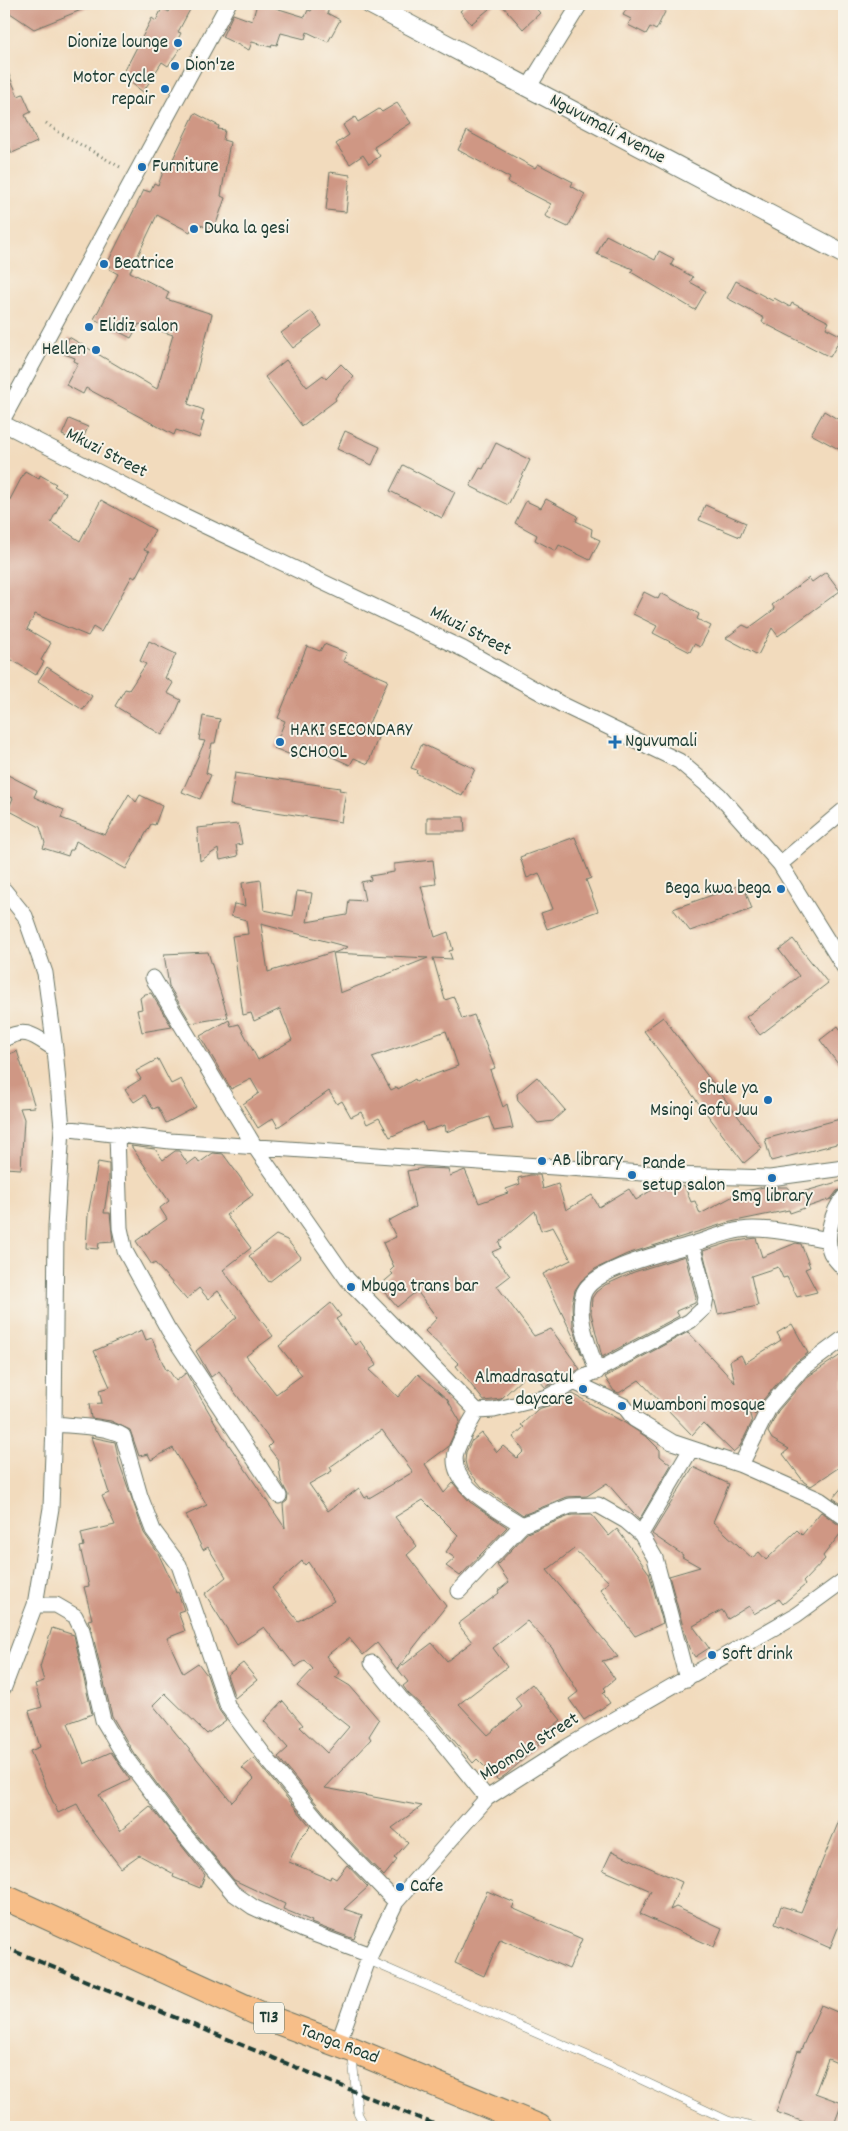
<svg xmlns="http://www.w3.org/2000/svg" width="848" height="2131" font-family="Dekko,sans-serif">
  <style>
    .building { fill: #cf9784; fill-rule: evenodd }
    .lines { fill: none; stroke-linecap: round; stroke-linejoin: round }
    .service-casing { stroke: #697464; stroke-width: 9 }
    .minor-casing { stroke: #697464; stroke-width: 17 }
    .tertiary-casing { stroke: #697464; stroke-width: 21 }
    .trunk-casing { stroke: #697464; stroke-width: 27 }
    .path { stroke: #697464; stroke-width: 3; stroke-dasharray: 1 4; stroke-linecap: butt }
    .service { stroke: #fff; stroke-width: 8 }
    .minor { stroke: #fff; stroke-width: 15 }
    .tertiary { stroke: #fff; stroke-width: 19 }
    .trunk { stroke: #f7be88; stroke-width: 25 }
    .rail { stroke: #1f3d34; stroke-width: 4; stroke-dasharray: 8 4; stroke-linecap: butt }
    .poi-dot { fill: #1f6fb2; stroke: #f7f3e8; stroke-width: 2 }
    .labels { text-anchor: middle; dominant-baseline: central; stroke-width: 4; stroke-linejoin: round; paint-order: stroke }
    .shield { fill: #f7f3e8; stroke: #60746a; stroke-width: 1 }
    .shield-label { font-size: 18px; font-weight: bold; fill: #1f3d34 }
    .poi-label { font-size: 19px; fill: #1f3d34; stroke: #f7f3e8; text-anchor: start }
    .street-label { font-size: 19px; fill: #1f3d34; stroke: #f7f3e8 }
  </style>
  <rect width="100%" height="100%" fill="#f7f3e8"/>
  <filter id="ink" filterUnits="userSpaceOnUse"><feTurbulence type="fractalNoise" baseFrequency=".02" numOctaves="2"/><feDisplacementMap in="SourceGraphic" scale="10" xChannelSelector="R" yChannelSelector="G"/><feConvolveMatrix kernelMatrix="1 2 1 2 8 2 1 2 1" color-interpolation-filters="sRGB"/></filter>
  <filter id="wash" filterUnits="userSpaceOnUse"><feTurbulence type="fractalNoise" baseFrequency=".0096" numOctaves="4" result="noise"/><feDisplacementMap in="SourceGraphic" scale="20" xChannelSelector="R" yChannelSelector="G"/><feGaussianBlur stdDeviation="1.12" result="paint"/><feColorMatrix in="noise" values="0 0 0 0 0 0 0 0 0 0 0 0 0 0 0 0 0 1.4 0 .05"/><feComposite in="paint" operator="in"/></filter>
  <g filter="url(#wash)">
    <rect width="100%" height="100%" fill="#f2dbbd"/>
    <g id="blocks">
      <path class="building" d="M4,4H96L34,29L4,9Z
        M174,4H193L178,32L181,33L176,43L182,46L168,66L162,62L143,92L122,76L152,18L156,21L162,8L169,12Z
        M257,4H263L305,17L308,10L311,11L315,4H332L327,13L340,20L328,42L307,32L305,39L281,33L277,45L272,44L271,47L252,42L249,50L222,37L233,14L252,21Z
        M469,4H495L471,24L460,11Z
        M501,4H532L540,13L523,29Z
        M629,4H667L664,9L666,10L656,30L650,27L646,34L628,25L631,19L623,15Z
        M4,63L18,96L23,94L31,112L25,115L37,142L12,153L4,133Z
        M397,103L411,123L374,147L380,156L369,164L363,155L350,164L336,144L349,135L343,125L355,117L358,122L379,109L382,112Z
        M195,113L219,126L218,129L225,130L223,140L230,142L221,196L225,198L214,230L195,223L190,232L157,215L130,272L169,292L166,299L212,314L188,404L204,410L201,421L204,422L199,438L176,430L174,435L86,388L83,394L66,385L78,363L74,361L75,358L62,353L69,337L157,389L173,335L139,324L131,338L94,319L118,274L109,269L111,266L107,264L144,190L150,192L154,183L158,185L167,162L171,163Z
        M467,131L535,168L538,164L573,182L571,186L585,194L568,227L545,216L551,204L508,182L510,178L458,150Z
        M330,172L350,175L346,212L326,210Z
        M606,235L655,260L659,251L674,259L671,265L693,277L690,282L706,291L695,310L631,272L633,269L597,254Z
        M736,281L773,301L774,298L790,307L792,303L829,322L826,328L842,336L830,357L762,322L764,318L727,298Z
        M311,311L322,326L293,348L281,333Z
        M286,360L307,387L323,375L326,379L341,364L354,377L338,394L335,398L336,400L302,426L265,377Z
        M824,411L844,423V452L811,434Z
        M69,419L88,427L81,443L62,435Z
        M345,431L380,447L372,465L337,449Z
        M496,443L530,460L508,505L470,486L480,468L483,469Z
        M403,465L455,492L442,518L390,491Z
        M25,471L39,479L40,475L56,484L54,486L66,493L51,522L80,541L101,500L155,530L144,550L149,552L135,578L132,576L101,632L93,627L88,636L35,614L27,629L51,643L41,660L44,662L36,675L4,655V511Z
        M546,499L578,516L576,521L592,529L591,536L600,540L590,560L559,545L556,551L535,540L537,535L515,523L526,501L541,508Z
        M705,505L746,523L740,537L699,520Z
        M826,572L840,591L778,636L772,628L758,655L726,638L743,625L749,628L775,609L772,605L809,578L812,582Z
        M644,592L658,599L661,593L699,614L697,619L711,626L700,647L694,644L690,652L653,633L657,626L633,614Z
        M149,641L176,654L165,678L173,683L167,693L181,700L174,717L162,735L115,706L125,689L129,690L146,664L140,661Z
        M324,644L347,653L343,661L388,680L366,730L379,735L368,764L354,758L350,765L304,744L298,758L274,748L285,721L278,718L307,646L320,651Z
        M47,667L92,696L83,710L38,681Z
        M203,716L220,719L215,743H212L206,773L211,775L200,799L182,792L205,741L199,740Z
        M422,744L475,769L462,796L416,773L417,770L411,768Z
        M4,773L37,790L34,797L64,810L61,818L105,835L129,794L136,802L140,795L162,806L155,825L151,824L126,869L76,841L73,850H70L68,856L43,848L45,843L40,827L8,810L13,798L4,794Z
        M235,773L340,788L339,790L346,791L341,822L230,805Z
        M427,817H464L465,832H427Z
        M238,824L242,844L236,845L238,856L220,860L218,849L200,861L197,828Z
        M575,837L591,878L586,880L598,911L547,929L541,913L553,909L539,873L527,878L520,857Z
        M433,860L436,884L421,886L435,937L448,932L453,950L449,951L452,959L433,958L445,1000L454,997L462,1019L474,1015L495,1068L490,1070L503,1107L507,1104L513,1128L494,1131L489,1117L446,1132L445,1125L426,1131L423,1122L390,1137L379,1118L367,1124L361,1112L351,1117L342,1101L337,1104L329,1091L278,1127L273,1118L258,1128L243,1104L259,1093L251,1079L231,1089L200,1036L229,1020L231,1026L239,1024L258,1060L292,1040L280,1009L254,1021L251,1013L243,1015L232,936L248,934L246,920L231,916L234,904L245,906L242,883L261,880L264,910L293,916L297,891L312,893L307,922L347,915L349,900L365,901L361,882L371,880L370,876L394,872V864ZM261,924L348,947L334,953L428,958L340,993L333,952L268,972ZM446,1031L458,1066L416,1081L415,1079L398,1089L397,1087L391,1090L372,1057Z
        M743,884L752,909L690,931L673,909Z
        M793,939L828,983L760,1035L746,1017L799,976L779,950Z
        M208,952L228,1017L191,1023L169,986L164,954Z
        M151,993L172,1027L142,1032L137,1010L142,1009L140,998L145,994Z
        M663,1017L762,1148L744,1163L644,1031Z
        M838,1026L844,1035V1072L820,1040Z
        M17,1051L35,1107L20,1108L24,1119L21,1169L4,1168V1056Z
        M158,1059L171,1084L181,1079L196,1107L166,1123L158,1107L153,1109L145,1095L134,1102L125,1089L141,1079L136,1071Z
        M537,1077L565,1110L553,1121L538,1123L518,1101L517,1094Z
        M844,1118V1142L771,1161L765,1139Z
        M131,1146L155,1149L163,1160L175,1151H179L188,1164L196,1158L199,1163L213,1153L223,1154L253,1195L226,1215L251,1248L223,1270L273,1336L246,1356L276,1394L302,1375L279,1346L331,1303L341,1316L336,1319L355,1345L360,1341L377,1365L369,1370L398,1397L418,1374L447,1399L460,1421L448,1447L425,1464L444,1493L453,1483L470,1502L507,1527L460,1576L446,1566L455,1558L446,1552L458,1535L423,1500L395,1517L417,1546L407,1555L446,1606L397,1669L377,1643L363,1655L349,1638L326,1656L340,1673L335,1677L350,1686L379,1720L369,1736L371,1739L325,1788L422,1806L392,1828L408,1842L394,1858L397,1860L384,1876L335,1826L278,1757L288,1748L264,1721L283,1701L303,1725L300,1727L327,1753L349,1727L297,1686L313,1669L305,1660L296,1667L264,1627L237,1645L205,1594L226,1577L208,1547L203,1550L186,1515L207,1505L173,1448L151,1460L148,1454L139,1456L130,1430L111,1421L91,1418L89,1404L102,1403L99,1390L110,1387L94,1351L142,1330L146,1340L152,1338L166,1370L168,1369L176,1381L186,1373L223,1436L285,1528L283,1504L287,1501L288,1495L281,1481L278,1460L268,1447L272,1443L219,1371L211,1377L196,1351L237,1317L218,1291L208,1299L199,1288L186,1299L155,1263L152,1265L136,1241L167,1219L160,1208L169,1201ZM382,1430L413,1472L369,1498L368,1496L365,1498L359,1488L328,1511L309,1484L332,1471L330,1467ZM302,1561L305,1565L308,1562L334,1601L298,1621L272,1588Z
        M98,1162L109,1164V1180L104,1213H110L113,1242L99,1243L98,1249L86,1248L88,1215Z
        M424,1168L448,1169L450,1176L465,1170L479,1203L508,1193L506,1189L520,1184L518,1178L530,1175H540L543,1189L558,1184L566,1210L592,1195L599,1207L629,1189L636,1200L658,1186L661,1191L684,1185L691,1202L695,1201L700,1214L741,1192L764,1187H788L789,1196L844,1180V1188L837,1191L831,1199L790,1213L789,1210L726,1223L627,1254L595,1269L581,1281L575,1290L572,1303L573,1326L582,1355L543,1274L571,1260L553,1227L541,1231L535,1211L499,1242L501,1248L492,1252L510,1276L497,1286L534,1336L551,1329L580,1369L545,1387L531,1370L501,1399L484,1401L456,1366L459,1364L425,1331L437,1318L417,1291L397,1307L379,1286L393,1274L390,1271L394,1267L383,1243L396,1237L388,1221L415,1207L407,1171Z
        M276,1235L287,1240L301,1257L269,1282L249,1256Z
        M756,1238L762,1257L796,1243L801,1244L810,1267L805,1269L817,1292L797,1297L787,1277L783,1278L778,1267L751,1276L758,1306L718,1314L703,1251L731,1242Z
        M685,1256L696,1297L695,1303L676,1311L679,1316L602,1357L591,1313L592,1298L596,1292L605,1285L634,1272Z
        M792,1324L808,1353L794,1364L763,1400L755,1415L747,1403L752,1422L740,1446L733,1452L703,1423L692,1435L639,1380L619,1393L614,1391L605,1377L688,1332L735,1383L730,1361L741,1355L745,1363L781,1340L777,1333Z
        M844,1353V1464L811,1486L804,1482L783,1454L789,1449L772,1439L768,1432L778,1411L807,1377Z
        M573,1394L625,1423L648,1438L660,1450V1456L671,1465L639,1520L607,1483L587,1496L567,1497L523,1515L482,1487L467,1469L465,1461L466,1452L472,1440V1441L482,1433L497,1452L503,1446L517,1458L524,1451L513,1437L524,1427L521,1425L538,1409L551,1405Z
        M91,1437L115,1442L119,1462L144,1533L158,1553L174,1587L176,1593L178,1592L184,1610L178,1612L185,1631L167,1638L183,1673L198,1663L207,1675L219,1710L226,1720L207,1734L165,1693L153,1705L232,1802L254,1779L242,1768L254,1758L311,1827L300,1838L289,1862L330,1879L331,1876L336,1879L347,1865L368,1887L344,1909L362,1915L354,1939L311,1923L312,1921L283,1909L285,1904L234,1880L184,1820L133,1752L112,1716L91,1628L88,1620L92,1619L84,1587L89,1586L80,1547L84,1546L81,1533L115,1525L102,1496L109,1493Z
        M693,1467L729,1484L713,1522L752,1558L759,1552L766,1560L797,1530L802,1535L821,1512L839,1525L844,1526V1529L823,1556L825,1559L803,1582L805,1585L783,1604L779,1599L754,1614L749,1606L728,1619L722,1610L693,1626L709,1648L695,1657L689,1648L669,1576L700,1567L682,1557L683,1555L652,1534Z
        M844,1485V1506L833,1498Z
        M572,1515H592L609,1536L617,1529L649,1573L663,1623L635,1636L600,1589L609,1582L574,1549L547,1570L618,1657L602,1661L615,1679L604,1688L606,1690L603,1693L610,1703L584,1720L569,1699L578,1692L552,1648L527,1621L493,1648L507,1667L459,1704L488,1735L522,1707L515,1698L532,1684L561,1720L536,1741L539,1745L507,1774L498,1780L477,1759L473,1763L436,1719L408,1693L403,1686L408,1682L398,1669L432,1643L447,1661L472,1642L458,1624L499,1593L498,1591L509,1582L497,1565L527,1533Z
        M52,1628L74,1635L92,1714L68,1723L84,1764L111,1752L130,1780L99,1795L120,1831L150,1806L205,1875L200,1888L173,1877L174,1874L139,1855L121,1868L89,1826L77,1804L58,1813L30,1751L40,1747L29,1711L42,1707L35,1684L44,1681L40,1667Z
        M243,1663L257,1680L235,1698L227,1675Z
        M844,1809V1913L830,1948L775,1924L781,1906L801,1912Z
        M612,1851L682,1882L670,1910L676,1907L722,1928L714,1947L640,1914L651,1891L603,1870Z
        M487,1891L515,1903L512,1908L582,1939L569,1969L500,1939L484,1976L455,1963Z
        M821,2005L844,2015V2066L828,2059L815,2093L842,2103L833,2127H818L776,2112L798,2051L800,2052Z"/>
    </g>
  </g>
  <g filter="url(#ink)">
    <use href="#blocks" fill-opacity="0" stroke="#697464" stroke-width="1"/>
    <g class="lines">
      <g class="service-casing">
        <path id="service" d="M368,1960L614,2067L729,2121L754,2127
          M352,2053L358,2114L365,2127"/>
      </g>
      <g class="minor-casing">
        <path id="minor" d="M528,88L580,4
          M4,417L228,4
          M4,424L174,511L463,649L561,704L679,761L719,795L780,864L844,967
          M780,864L844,810
          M4,890L25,916L45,973L55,1049L62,1128L56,1227L54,1424L51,1508L35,1605L4,1687
          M153,978L255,1147L347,1279L477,1411L494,1410L547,1397L690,1321L704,1308L706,1297L692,1245
          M4,1039C27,1026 35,1037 55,1049
          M62,1128L170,1141L672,1175L770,1178L844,1168
          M117,1134L120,1228L125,1251L168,1329L279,1496
          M844,1197C833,1210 824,1237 831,1253C834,1259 840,1264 844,1269
          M597,1372C590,1348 576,1319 583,1295C590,1269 667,1252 690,1245C710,1239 731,1229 753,1229C777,1229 803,1235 828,1240
          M576,1383L624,1406L634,1419L672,1442L741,1465L820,1500L844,1517
          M477,1411C470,1423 462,1436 457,1449C444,1484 498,1509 522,1525
          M54,1424C73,1426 108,1426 123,1436L140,1496L153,1530L179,1565L228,1707L267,1759L328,1832L396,1902
          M741,1465L770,1406L801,1370L844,1338
          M641,1534L691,1449
          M459,1591L522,1525L570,1506L598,1505L626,1521L641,1534L655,1558L687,1679
          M35,1605H56L75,1616L82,1630L103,1720L125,1757L177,1826L233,1893L253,1907L303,1930L370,1955
          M372,1663L401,1699L429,1726L487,1798
          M338,2044L368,1960L396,1902L487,1798L565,1748L796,1615L844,1580"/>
      </g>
      <g class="tertiary-casing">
        <path id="tertiary" d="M370,4L844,254"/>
      </g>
      <g class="trunk-casing">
        <path id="trunk" d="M4,1897L271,2019L351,2049L539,2127"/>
      </g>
      <path class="path" d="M46,123L60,133L120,167"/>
      <use href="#service" class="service"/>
      <use href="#minor" class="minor"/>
      <use href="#tertiary" class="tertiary"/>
      <use href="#trunk" class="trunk"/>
      <path class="rail" d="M4,1947L441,2127"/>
    </g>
  </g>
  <g class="poi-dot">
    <circle cx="178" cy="43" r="5"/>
    <circle cx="175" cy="66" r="5"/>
    <circle cx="165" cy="89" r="5"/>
    <circle cx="142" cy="167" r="5"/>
    <circle cx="194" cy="229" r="5"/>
    <circle cx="104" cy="264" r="5"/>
    <circle cx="89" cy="327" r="5"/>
    <circle cx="96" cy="350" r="5"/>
    <circle cx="280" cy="742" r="5"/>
    <path d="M612.5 734.5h5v5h5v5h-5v5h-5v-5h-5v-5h5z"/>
    <circle cx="781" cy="889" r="5"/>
    <circle cx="768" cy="1100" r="5"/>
    <circle cx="542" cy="1161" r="5"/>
    <circle cx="632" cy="1175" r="5"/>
    <circle cx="772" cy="1178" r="5"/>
    <circle cx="351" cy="1287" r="5"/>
    <circle cx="583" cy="1389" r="5"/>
    <circle cx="622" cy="1406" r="5"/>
    <circle cx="712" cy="1655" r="5"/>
    <circle cx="400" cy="1887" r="5"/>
  </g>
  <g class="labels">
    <rect class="shield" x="254" y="2002.5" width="30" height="31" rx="4"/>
    <g class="shield-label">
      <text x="269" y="2018">T13</text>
    </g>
    <g class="poi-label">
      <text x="168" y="43" text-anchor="end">Dionize lounge</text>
      <text x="185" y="66">Dion'ze</text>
      <text x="155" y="78" text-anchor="end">Motor cycle<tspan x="155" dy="22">repair</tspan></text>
      <text x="152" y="167">Furniture</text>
      <text x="204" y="229">Duka la gesi</text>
      <text x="114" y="264">Beatrice</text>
      <text x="99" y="327">Elidiz salon</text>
      <text x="86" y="350" text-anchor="end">Hellen</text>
      <text x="290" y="731">HAKI SECONDARY<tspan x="290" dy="22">SCHOOL</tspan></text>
      <text x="625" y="742">Nguvumali</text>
      <text x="771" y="889" text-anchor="end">Bega kwa bega</text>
      <text x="758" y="1089" text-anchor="end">Shule ya<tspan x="758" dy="22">Msingi Gofu Juu</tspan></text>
      <text x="552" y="1161">AB library</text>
      <text x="642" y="1164">Pande<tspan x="642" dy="22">setup salon</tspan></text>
      <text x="772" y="1197" text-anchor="middle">Smg library</text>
      <text x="361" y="1287">Mbuga trans bar</text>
      <text x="573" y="1378" text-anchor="end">Almadrasatul<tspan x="573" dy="22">daycare</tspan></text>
      <text x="632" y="1406">Mwamboni mosque</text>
      <text x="722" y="1655">Soft drink</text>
      <text x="410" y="1887">Cafe</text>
    </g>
    <g class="street-label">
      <text transform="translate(607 130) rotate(28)">Nguvumali Avenue</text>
      <text transform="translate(106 454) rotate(27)">Mkuzi Street</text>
      <text transform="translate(470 632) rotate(27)">Mkuzi Street</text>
      <text transform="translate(530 1748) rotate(-32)">Mbomole Street</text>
      <text transform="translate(339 2045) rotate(21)">Tanga Road</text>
    </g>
  </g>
  <rect width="848" height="2131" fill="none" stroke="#f7f3e8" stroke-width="20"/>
</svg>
